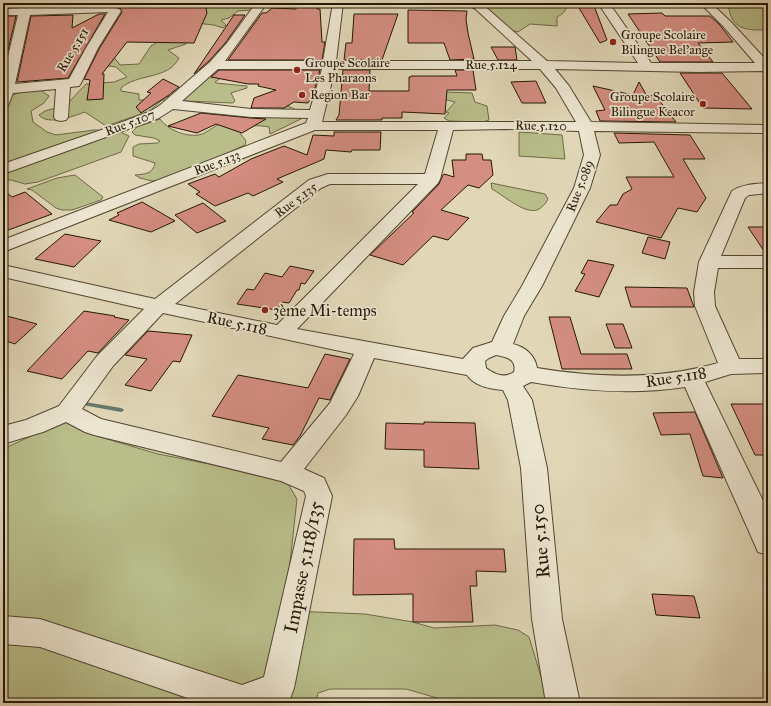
<svg xmlns="http://www.w3.org/2000/svg" width="771" height="706" font-family="'IM FELL Great Primer',serif">
  <style>
    .green { fill: #b8bd8a; stroke: #6e6a47 }
    .lines { fill: none; stroke-linecap: round; stroke-linejoin: round }
    .stream { fill: #67786b; fill-rule: evenodd }
    .building { fill: #d58e82; stroke: #241604 }
    .minor-casing { stroke: #534631; stroke-width: 2 }
    .minor { fill: #ece5d0; fill-rule: evenodd }
    .poi-dot { fill: #8f2418; stroke: #ece5d0; stroke-width: 1.5 }
    .labels { text-anchor: middle; dominant-baseline: central; stroke-width: 3.5; stroke-linejoin: round; paint-order: stroke }
    .far-poi-label { font-size: 13px; fill: #241604; stroke: #ece5d0; text-anchor: start }
    .far-street-label { font-size: 13px; fill: #241604; stroke: #ece5d0 }
    .poi-label { font-size: 16px; fill: #241604; stroke: #ece5d0; text-anchor: start }
    .street-label { font-size: 16px; fill: #241604; stroke: #ece5d0 }
    .near-street-label { font-size: 19px; fill: #241604; stroke: #ece5d0 }
  </style>
  <rect width="100%" height="100%" fill="#e1d7b7"/>
  <filter id="stains"><feTurbulence type="fractalNoise" baseFrequency=".005" numOctaves="4"/><feColorMatrix values="0 0 0 0 .2 0 0 0 0 .09 0 0 0 0 .02 0 0 0 .5 -.17"/></filter>
  <radialGradient id="worn" r=".72"><stop offset=".6" stop-color="#630" stop-opacity="0"/><stop offset="1" stop-color="#630" stop-opacity=".3"/></radialGradient>
  <path class="green" d="M37,3H65L77,5L82,3L101,4L99,7L35,8Z
    M162,3H257L252,10L238,11L229,18L221,20L226,25L223,28L214,25L196,23L186,38V44L168,50L179,58C168,80 138,73 121,88V91L139,94V100C152,100 167,99 178,92C196,81 207,68 231,69V71L215,82L216,83L247,86V88L231,93L235,101L233,103L162,100L150,111L106,126L85,112C74,116 48,126 39,115L45,111L66,105L86,84L114,82L127,77L116,67L95,64L92,57L113,56L120,65L139,64L151,46L159,41L136,32L105,34L125,11Z
    M462,3L530,5L539,3H566C567,11 564,13 557,17V26L530,24L518,32L513,31L493,18Z
    M722,3H768V30C749,30 733,31 729,9Z
    M40,90L49,96L44,103L31,111L33,122L47,132L56,135L94,130L118,131L129,136L121,152L38,182L25,184L11,180H3V100L5,98L23,91Z
    M444,92L472,93L475,102L487,106L489,120L483,122L449,121L444,118L449,113L446,112L455,102L443,99Z
    M281,105C289,106 294,108 301,113V119L270,134L269,127C256,125 249,124 240,133L246,141L245,145L188,171L162,180L152,181L140,178L135,175C145,174 153,174 155,163L133,156V147L139,144L158,143L160,141L154,138L135,135L132,132L137,127L160,119C168,130 185,137 199,135C208,133 217,123 226,121C246,118 265,122 283,110Z
    M519,132L562,135L565,159L519,156Z
    M75,175L103,197L101,200L72,210H62L56,208L32,190L27,189L57,178Z
    M491,183L545,194L548,199C546,203 542,208 537,210C524,214 503,195 492,189Z
    M66,420L97,436L158,454L260,474L288,484L297,499L287,590L293,611L365,614L413,622L434,628L495,625L518,630L529,637L549,703H445L444,700L406,689H330L318,693L316,703H3V449Z"/>
  <g class="lines">
    <path class="stream" d="M79,401L121,408L123,409L124,410L123,411L121,412L77,404L76,403L77,402Z"/>
  </g>
  <path class="building" d="M120,3H205L207,13L194,43L127,42L102,74H104L103,99L87,100L90,80L84,79L99,49L122,12L120,8L114,6Z
    M576,3H593L607,40L600,43Z
    M297,4H317V9H320L322,42H325L322,60H228L262,13H266L272,8L296,9Z
    M408,10L467,11L466,19L468,33L474,59L450,60L444,43H408Z
    M662,13L665,16H710L719,24L733,42L698,43L713,62H660L628,14Z
    M99,14H105L68,78L17,82L31,16L73,15L72,28Z
    M354,14H398L382,60H344L346,43H352Z
    M234,15H245L226,42L209,61L194,74Z
    M3,16H16L3,71Z
    M491,47H515L517,60H498Z
    M219,70H320L313,95L308,103L294,102L284,108H251L254,98L276,90L258,86L259,84H248L211,77Z
    M343,70H370L369,91H409V77H411V76H457L455,70H473L476,90H447L445,114L402,112V118H382V120H336L339,115Z
    M680,73H722L752,109L703,108Z
    M163,79L179,87L169,95L141,113L136,107L151,93L147,92Z
    M536,81L546,103H522L511,82Z
    M639,82L647,96L655,95L676,122L600,121L596,111L605,110L593,86L633,95Z
    M201,113L251,118L266,119L242,133L216,124L197,133L168,126Z
    M334,132H381L380,150H352L351,152L326,150L324,159L277,179L283,182L253,196L248,193L215,206L196,194L200,192L188,184L215,174L219,177L251,159L284,146L307,155L313,135L334,136Z
    M614,133L690,135L705,159H683L706,198L697,212L678,208L661,238L596,222L610,205H617L623,194L632,189L626,177H674L654,142L619,143Z
    M466,154H482L483,160H491L493,175L479,188L468,185L441,210L469,218L448,240L433,236L403,265L370,255L414,213L412,212L439,184L443,175L444,174L454,177L452,160H466Z
    M3,190L12,197L25,192L52,214L3,232Z
    M142,202L175,221L151,232L109,220L119,215L117,213Z
    M203,203L226,221L197,233L175,215Z
    M748,227H768V254H766Z
    M65,234L101,241L74,267L35,259Z
    M648,237L670,242L665,259L642,253Z
    M588,260L614,265L599,297L575,291L585,274L581,273Z
    M290,266L314,271L305,284L301,283L299,290H297L289,303L282,302L277,310L237,304L247,289L254,290L265,273L282,277Z
    M625,287L687,288L694,307H631Z
    M84,311L115,316L114,317L129,320L98,353L88,351L62,379L27,371Z
    M3,315L37,324L15,344L3,340Z
    M549,317H570L581,354H627L632,369H562Z
    M606,324H623L632,348H615Z
    M148,331L192,335L180,362L173,361L151,391L125,385L147,359L125,355Z
    M325,354L350,359L330,400L319,398L300,436L293,445L262,439L269,428L212,416L238,375L308,388Z
    M731,404H768V455H755Z
    M695,412L723,478L703,476L690,434L661,435L653,413Z
    M424,422L475,423L479,469L424,467V450L385,449L386,423L424,424Z
    M354,539H394L395,549H504L506,572L476,571L477,586H470L473,622H413V594L353,595Z
    M652,594L694,596L700,618L656,615Z"/>
  <g class="lines">
    <g class="minor-casing">
      <path id="minor" d="M26,3H37L34,8L109,6L119,9L121,11L98,48L81,83L79,86L70,87L68,117L66,120L61,121L56,120L54,117L56,89L13,93L8,106L3,107V77L18,15H3V9L21,8ZM108,12L86,48L69,79L15,84L30,15Z
        M256,3H267L225,61H323L333,3H343L336,61H532L469,3H481L547,61L638,63L598,3H609L651,63H755L723,26L700,3H711L731,22L768,62V74L762,71L698,72L555,69L569,86L591,122L768,125V133L594,131L600,155L590,188L542,286L524,316L513,344C525,347 535,355 537,368C598,378 659,380 718,363L695,306L694,292L699,262L732,191C743,184 755,184 768,183V193L749,195L745,198L721,256H768V268H718L714,292L715,306L739,359H768V373L731,374L705,382L768,511V555L758,552L685,387C633,395 582,391 531,382L523,386L532,400L547,468L562,619L580,703H546L532,619L521,468L508,400L503,390C490,389 474,386 467,375L374,358L358,396L346,415L304,469L324,478L332,496L294,688L290,699L279,703H202L40,647L3,644V616L40,619L242,685L264,677L306,496L304,491L281,481L94,435L85,432L66,422L43,432L3,444V426L26,420L59,406L97,356L144,309L3,277V265L155,299L309,180L328,174H425L438,130H315L3,252V240L306,123L308,118L251,117L173,109L159,118L3,174V164L104,129L149,112L159,106L210,62L227,43ZM218,69H322L310,110L251,109L182,101ZM335,69H540L556,88L576,122H322ZM505,129L579,131L584,155L574,188L522,286L504,316L492,342L473,348L463,359L297,329L438,183L440,179L453,130ZM330,184H418L277,325L175,304L321,188ZM163,313L354,354L330,403L281,462L101,419L82,409L113,366ZM496,355C506,357 517,359 514,372C504,379 494,374 486,368L485,361L489,358Z"/>
    </g>
    <use href="#minor" class="minor"/>
  </g>
  <g class="poi-dot">
    <circle cx="613" cy="42" r="4"/>
    <circle cx="297" cy="70" r="4"/>
    <circle cx="302" cy="95" r="4"/>
    <circle cx="703" cy="104" r="4"/>
    <circle cx="265" cy="310" r="4"/>
  </g>
  <g class="labels">
    <g class="far-poi-label">
      <text x="621" y="35">Groupe Scolaire<tspan x="621" dy="15">Bilingue Bel'ange</tspan></text>
      <text x="305" y="63">Groupe Scolaire<tspan x="305" dy="15">Les Pharaons</tspan></text>
      <text x="310" y="95">Region Bar</text>
      <text x="695" y="97" text-anchor="end">Groupe Scolaire<tspan x="695" dy="15">Bilingue Keacor</tspan></text>
    </g>
    <g class="far-street-label">
      <text transform="translate(73 50) rotate(-59)">Rue 5.151</text>
      <text x="491" y="65">Rue 5.124</text>
      <text transform="translate(130 123) rotate(-21)">Rue 5.107</text>
      <text transform="translate(541 126) rotate(1)">Rue 5.120</text>
      <text transform="translate(217 163) rotate(-21)">Rue 5.133</text>
      <text transform="translate(580 186) rotate(-69)">Rue 5.089</text>
      <text transform="translate(296 200) rotate(-37)">Rue 5.135</text>
    </g>
    <g class="poi-label">
      <text x="273" y="310">3ème Mi-temps</text>
    </g>
    <g class="street-label">
      <text transform="translate(237 323) rotate(12)">Rue 5.118</text>
      <text transform="translate(676 377) rotate(-9)">Rue 5.118</text>
    </g>
    <g class="near-street-label">
      <text transform="translate(540 541) rotate(-95)">Rue 5.150</text>
      <text transform="translate(303 567) rotate(-79)">Impasse 5.118/135</text>
    </g>
  </g>
  <rect width="771" height="706" fill="none" stroke="#e1d7b7" stroke-width="16"/>
  <rect x="4" y="4" width="763" height="698" fill="none" stroke="#241604" stroke-width="2"/>
  <rect x="8" y="8" width="755" height="690" fill="none" stroke="#241604"/>
  <rect width="100%" height="100%" filter="url(#stains)"/>
  <rect width="100%" height="100%" fill="url(#worn)"/>
</svg>
